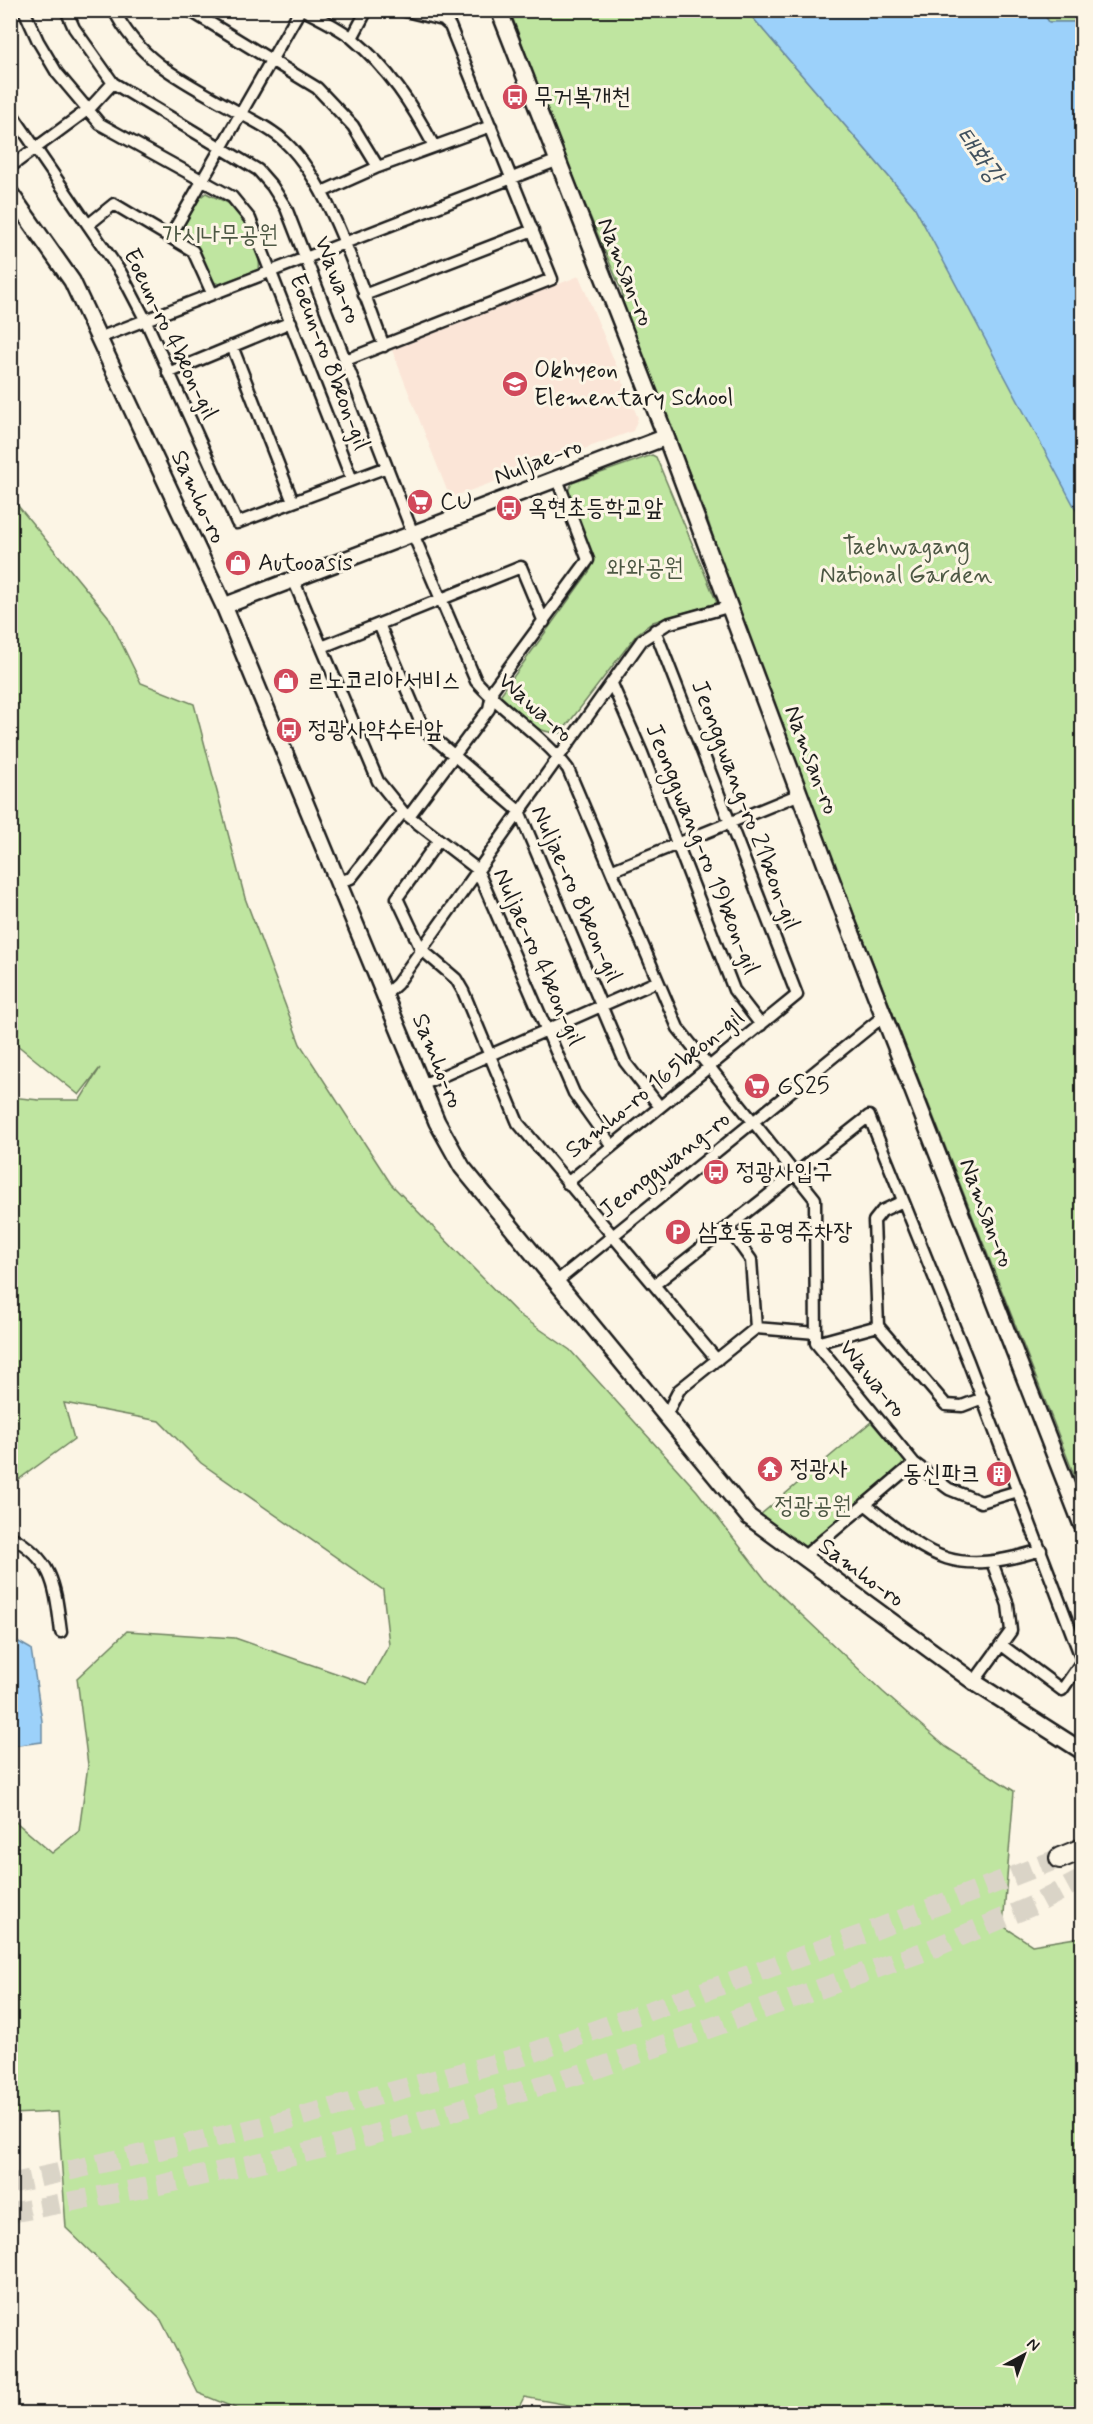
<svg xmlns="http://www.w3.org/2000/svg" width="1093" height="2424" font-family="Mynerve,'Poor Story',sans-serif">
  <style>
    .built { fill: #fbe5d7 }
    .green { fill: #bfe5a0; stroke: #6e805e; stroke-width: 1.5 }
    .water { fill: #9cd1fa; stroke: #6989a1; stroke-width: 1.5 }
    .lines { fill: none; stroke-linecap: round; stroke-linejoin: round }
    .highway-tunnel { stroke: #dad4c7; stroke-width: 20; stroke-dasharray: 20 10; stroke-linecap: butt }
    .street-casing { stroke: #1c1c1c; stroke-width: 15 }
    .secondary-casing { stroke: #1c1c1c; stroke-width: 20 }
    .highway-casing { stroke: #1c1c1c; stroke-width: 24 }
    .street { stroke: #fcf5e5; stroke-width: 10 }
    .secondary { stroke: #fcf5e5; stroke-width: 15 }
    .highway { stroke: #fcf5e5; stroke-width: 20 }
    .labels { text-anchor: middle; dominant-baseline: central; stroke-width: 6; stroke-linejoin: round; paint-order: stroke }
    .poi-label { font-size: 24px; fill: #1c1c1c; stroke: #fcf5e5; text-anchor: start }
    .park-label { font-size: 24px; fill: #4d5844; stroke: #fcf5e5 }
    .street-label { font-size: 24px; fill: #1c1c1c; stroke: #fcf5e5 }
    .water-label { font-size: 26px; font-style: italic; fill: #42525f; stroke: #fcf5e5 }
  </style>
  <rect width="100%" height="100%" fill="#fcf5e5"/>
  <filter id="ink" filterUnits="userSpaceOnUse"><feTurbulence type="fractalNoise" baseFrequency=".0167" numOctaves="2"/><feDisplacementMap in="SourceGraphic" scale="12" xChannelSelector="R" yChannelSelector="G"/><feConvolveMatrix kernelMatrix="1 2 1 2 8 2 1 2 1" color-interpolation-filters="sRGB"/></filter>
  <g filter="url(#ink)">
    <path class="built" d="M579,276L638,418L633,431L450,498L392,350Z"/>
    <path class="green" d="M510,11H747L914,206L1009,377L1082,519V1495L755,662L704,509L624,312L622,292L558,140Z
      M1041,11H1082V22H1049Z
      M206,193C213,197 221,199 228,203C242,212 262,254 259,269L219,284L211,281L199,251L182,238C180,223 194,201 206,193Z
      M652,455L656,457L717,603L653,622L637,634L561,733C535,734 520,716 500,701L501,694L591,569L593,560L566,496L572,483Z
      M10,496L108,616L141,683L194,704L245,898L300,1044L391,1184L518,1314L570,1350L697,1491L768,1583L883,1692L946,1747L1014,1791L1003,1926L1032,1945L1082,1937V2413L618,2414L524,2397L516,2413H247L198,2393L161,2320L66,2228L58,2112L11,2114L10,1817L52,1853L79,1831L88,1765L77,1678L127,1631L235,1638L367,1684L389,1645L383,1590L201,1463L159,1421L64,1403L74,1439L11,1485V1097L39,1100H80L100,1068L79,1095L11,1040Z
      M871,1422L906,1462L804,1551L760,1515Z"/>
    <path class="water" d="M1041,10L1049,22H1082V521L914,206L747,11Z
      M10,1637L31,1649L42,1721V1742L11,1746Z"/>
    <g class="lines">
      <path class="highway-tunnel" d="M10,2184L265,2126L523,2056L861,1935L1060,1858
        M10,2213L159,2185L338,2145L587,2072L931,1949L1034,1905L1082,1879"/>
      <g class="street-casing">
        <path id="street" d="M24,10L38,41L57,73L100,124L232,197L250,219L352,480
          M66,10L74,28L113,83L258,170L272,186L286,208L413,534L476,681C504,713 543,735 568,769L678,1028L815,1199L816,1343L914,1463L949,1489L981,1502L1018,1491
          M114,10C141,66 196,87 247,117C260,124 274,131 285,142C330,183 361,288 384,346
          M189,10L317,88L353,126L378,167
          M304,10C320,19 339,27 353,39C389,69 412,105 434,146
          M352,38L367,10
          M10,111L121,273L145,319L237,523L387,467
          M10,167L90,108L113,83
          M322,192L378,167L491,126
          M88,225L114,204L193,251L212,293
          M170,237L300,10
          M364,295L533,230
          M99,338L556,161
          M232,346L293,502
          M346,360L552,279L450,26L443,20L401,10
          M168,373L291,322
          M293,579L378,781L403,812L477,869L574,1093L612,1146
          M379,624L420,721L429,734L519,811L625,1062L660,1107
          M322,647L521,567L544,622
          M612,684L642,753L734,990L761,1025
          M409,816L489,709L493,689L588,560L557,479
          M439,840L397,898L421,949L456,979L463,991L518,1123L717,1360
          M613,870L800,794
          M338,882L351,878L403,812
          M385,995L397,984L642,640L667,624L728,607
          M422,1085L658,981
          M567,1183L797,995L655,630
          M903,1201L882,1211L874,1221L878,1326L946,1405L962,1406L983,1398
          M556,1282L886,1014
          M654,1285L869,1116L968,1361L1082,1660
          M756,1328L816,1333
          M816,1343L878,1326
          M666,1415L679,1390L756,1328L751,1260L728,1228
          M865,1504C933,1559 952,1577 1041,1550
          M10,1536C54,1560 55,1586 61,1632
          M802,1558L914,1463
          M1003,1646L1062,1690L1082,1661
          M974,1682L1011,1631L1008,1605L992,1562"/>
      </g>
      <g class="secondary-casing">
        <path id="secondary" d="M499,10L666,437L848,924L1082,1525
          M10,193L72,281L224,606L437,1122L462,1167L749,1517L974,1682L1082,1751
          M224,606L666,437"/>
      </g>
      <g class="highway-casing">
        <path id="highway" d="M1060,1858L1082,1849"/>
      </g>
      <use href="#street" class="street"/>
      <use href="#secondary" class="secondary"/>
      <use href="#highway" class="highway"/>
    </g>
  </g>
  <defs>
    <g id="bus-disc" transform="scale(1.35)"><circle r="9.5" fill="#d1495b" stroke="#fcf5e5"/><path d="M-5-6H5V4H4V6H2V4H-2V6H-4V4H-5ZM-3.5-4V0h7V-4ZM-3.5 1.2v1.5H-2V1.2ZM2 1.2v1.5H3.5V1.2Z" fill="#fff"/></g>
    <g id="school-disc" transform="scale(1.35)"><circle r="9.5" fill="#d1495b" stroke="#fcf5e5"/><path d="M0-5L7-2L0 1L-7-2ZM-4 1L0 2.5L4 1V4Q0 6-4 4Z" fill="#fff"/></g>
    <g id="supermarket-disc" transform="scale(1.35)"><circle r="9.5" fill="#d1495b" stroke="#fcf5e5"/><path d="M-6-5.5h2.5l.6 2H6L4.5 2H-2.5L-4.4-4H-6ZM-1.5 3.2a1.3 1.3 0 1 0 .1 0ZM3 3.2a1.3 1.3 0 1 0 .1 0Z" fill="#fff"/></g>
    <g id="shop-disc" transform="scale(1.35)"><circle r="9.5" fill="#d1495b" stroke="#fcf5e5"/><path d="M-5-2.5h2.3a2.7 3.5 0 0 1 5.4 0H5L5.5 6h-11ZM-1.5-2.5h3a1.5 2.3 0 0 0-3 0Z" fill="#fff"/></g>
    <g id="parking-disc" transform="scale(1.35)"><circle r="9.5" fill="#d1495b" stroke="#fcf5e5"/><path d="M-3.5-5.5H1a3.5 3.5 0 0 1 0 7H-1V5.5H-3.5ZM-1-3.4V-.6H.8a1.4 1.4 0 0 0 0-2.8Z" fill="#fff"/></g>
    <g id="temple-disc" transform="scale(1.35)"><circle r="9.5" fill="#d1495b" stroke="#fcf5e5"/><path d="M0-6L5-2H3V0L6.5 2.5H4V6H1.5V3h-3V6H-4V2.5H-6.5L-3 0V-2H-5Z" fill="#fff"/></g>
    <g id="building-disc" transform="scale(1.35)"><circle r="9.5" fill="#d1495b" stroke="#fcf5e5"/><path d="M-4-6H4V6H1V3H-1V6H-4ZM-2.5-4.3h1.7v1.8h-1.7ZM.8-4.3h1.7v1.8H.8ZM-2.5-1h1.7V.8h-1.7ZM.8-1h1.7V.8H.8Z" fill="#fff"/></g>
  </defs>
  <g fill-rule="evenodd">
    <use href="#bus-disc" x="515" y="97"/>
    <use href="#school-disc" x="515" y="384"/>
    <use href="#supermarket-disc" x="420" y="502"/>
    <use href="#bus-disc" x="509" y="508"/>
    <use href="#shop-disc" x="238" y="563"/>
    <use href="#shop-disc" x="286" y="681"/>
    <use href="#bus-disc" x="289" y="730"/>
    <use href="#supermarket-disc" x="757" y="1086"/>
    <use href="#bus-disc" x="716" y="1172"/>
    <use href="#parking-disc" x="678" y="1232"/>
    <use href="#temple-disc" x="770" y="1469"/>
    <use href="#building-disc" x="999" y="1474"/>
  </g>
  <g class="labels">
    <g class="poi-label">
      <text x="534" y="97">무거복개천</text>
      <text x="534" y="370">Okhyeon<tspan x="534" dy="28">Elementary School</tspan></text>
      <text x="440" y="502">CU</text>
      <text x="528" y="508">옥현초등학교앞</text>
      <text x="258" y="563">Autooasis</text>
      <text x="306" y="681">르노코리아서비스</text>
      <text x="308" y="730">정광사약수터앞</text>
      <text x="777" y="1086">GS25</text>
      <text x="736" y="1172">정광사입구</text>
      <text x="698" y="1232">삼호동공영주차장</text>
      <text x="790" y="1469">정광사</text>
      <text x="980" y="1474" text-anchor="end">동신파크</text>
    </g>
    <g class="park-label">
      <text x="220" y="235">가시나무공원</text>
      <text x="906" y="547">Taehwagang<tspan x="906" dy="28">National Garden</tspan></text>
      <text x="645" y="568">와와공원</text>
      <text x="813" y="1506">정광공원</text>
    </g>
    <g class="street-label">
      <text transform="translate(625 272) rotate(68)">Namsan-ro</text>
      <text transform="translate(337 280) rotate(69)">Wawa-ro</text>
      <text transform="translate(170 334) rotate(64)">Eoeun-ro 4beon-gil</text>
      <text transform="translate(329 362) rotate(69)">Eoeun-ro 8beon-gil</text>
      <text transform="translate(538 462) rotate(-21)">Nuljae-ro</text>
      <text transform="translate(198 497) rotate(65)">Samho-ro</text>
      <text transform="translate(535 708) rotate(42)">Wawa-ro</text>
      <text transform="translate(811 760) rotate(69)">Namsan-ro</text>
      <text transform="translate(745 805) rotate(69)">Jeonggwang-ro 21beon-gil</text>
      <text transform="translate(702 849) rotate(68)">Jeonggwang-ro 19beon-gil</text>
      <text transform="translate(576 894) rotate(66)">Nuljae-ro 8beon-gil</text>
      <text transform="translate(538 957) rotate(66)">Nuljae-ro 4beon-gil</text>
      <text transform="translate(437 1061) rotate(68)">Samho-ro</text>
      <text transform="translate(655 1084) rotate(-39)">Samho-ro 165beon-gil</text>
      <text transform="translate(665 1165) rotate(-38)">Jeonggwang-ro</text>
      <text transform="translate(986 1213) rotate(69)">Namsan-ro</text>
      <text transform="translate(872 1379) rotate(51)">Wawa-ro</text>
      <text transform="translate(861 1573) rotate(36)">Samho-ro</text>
    </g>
    <g class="water-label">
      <text transform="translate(979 156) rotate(54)">태화강</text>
    </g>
  </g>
  <rect width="1093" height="2424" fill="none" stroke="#fcf5e5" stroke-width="36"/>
  <rect x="18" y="18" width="1057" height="2388" fill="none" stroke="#1c1c1c" stroke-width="2" filter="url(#ink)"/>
  <g transform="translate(1024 2355) rotate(41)" stroke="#fcf5e5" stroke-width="4.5" paint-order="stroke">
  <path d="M0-4.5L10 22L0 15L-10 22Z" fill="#1c1c1c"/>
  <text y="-9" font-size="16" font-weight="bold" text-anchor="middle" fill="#1c1c1c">N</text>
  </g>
</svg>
